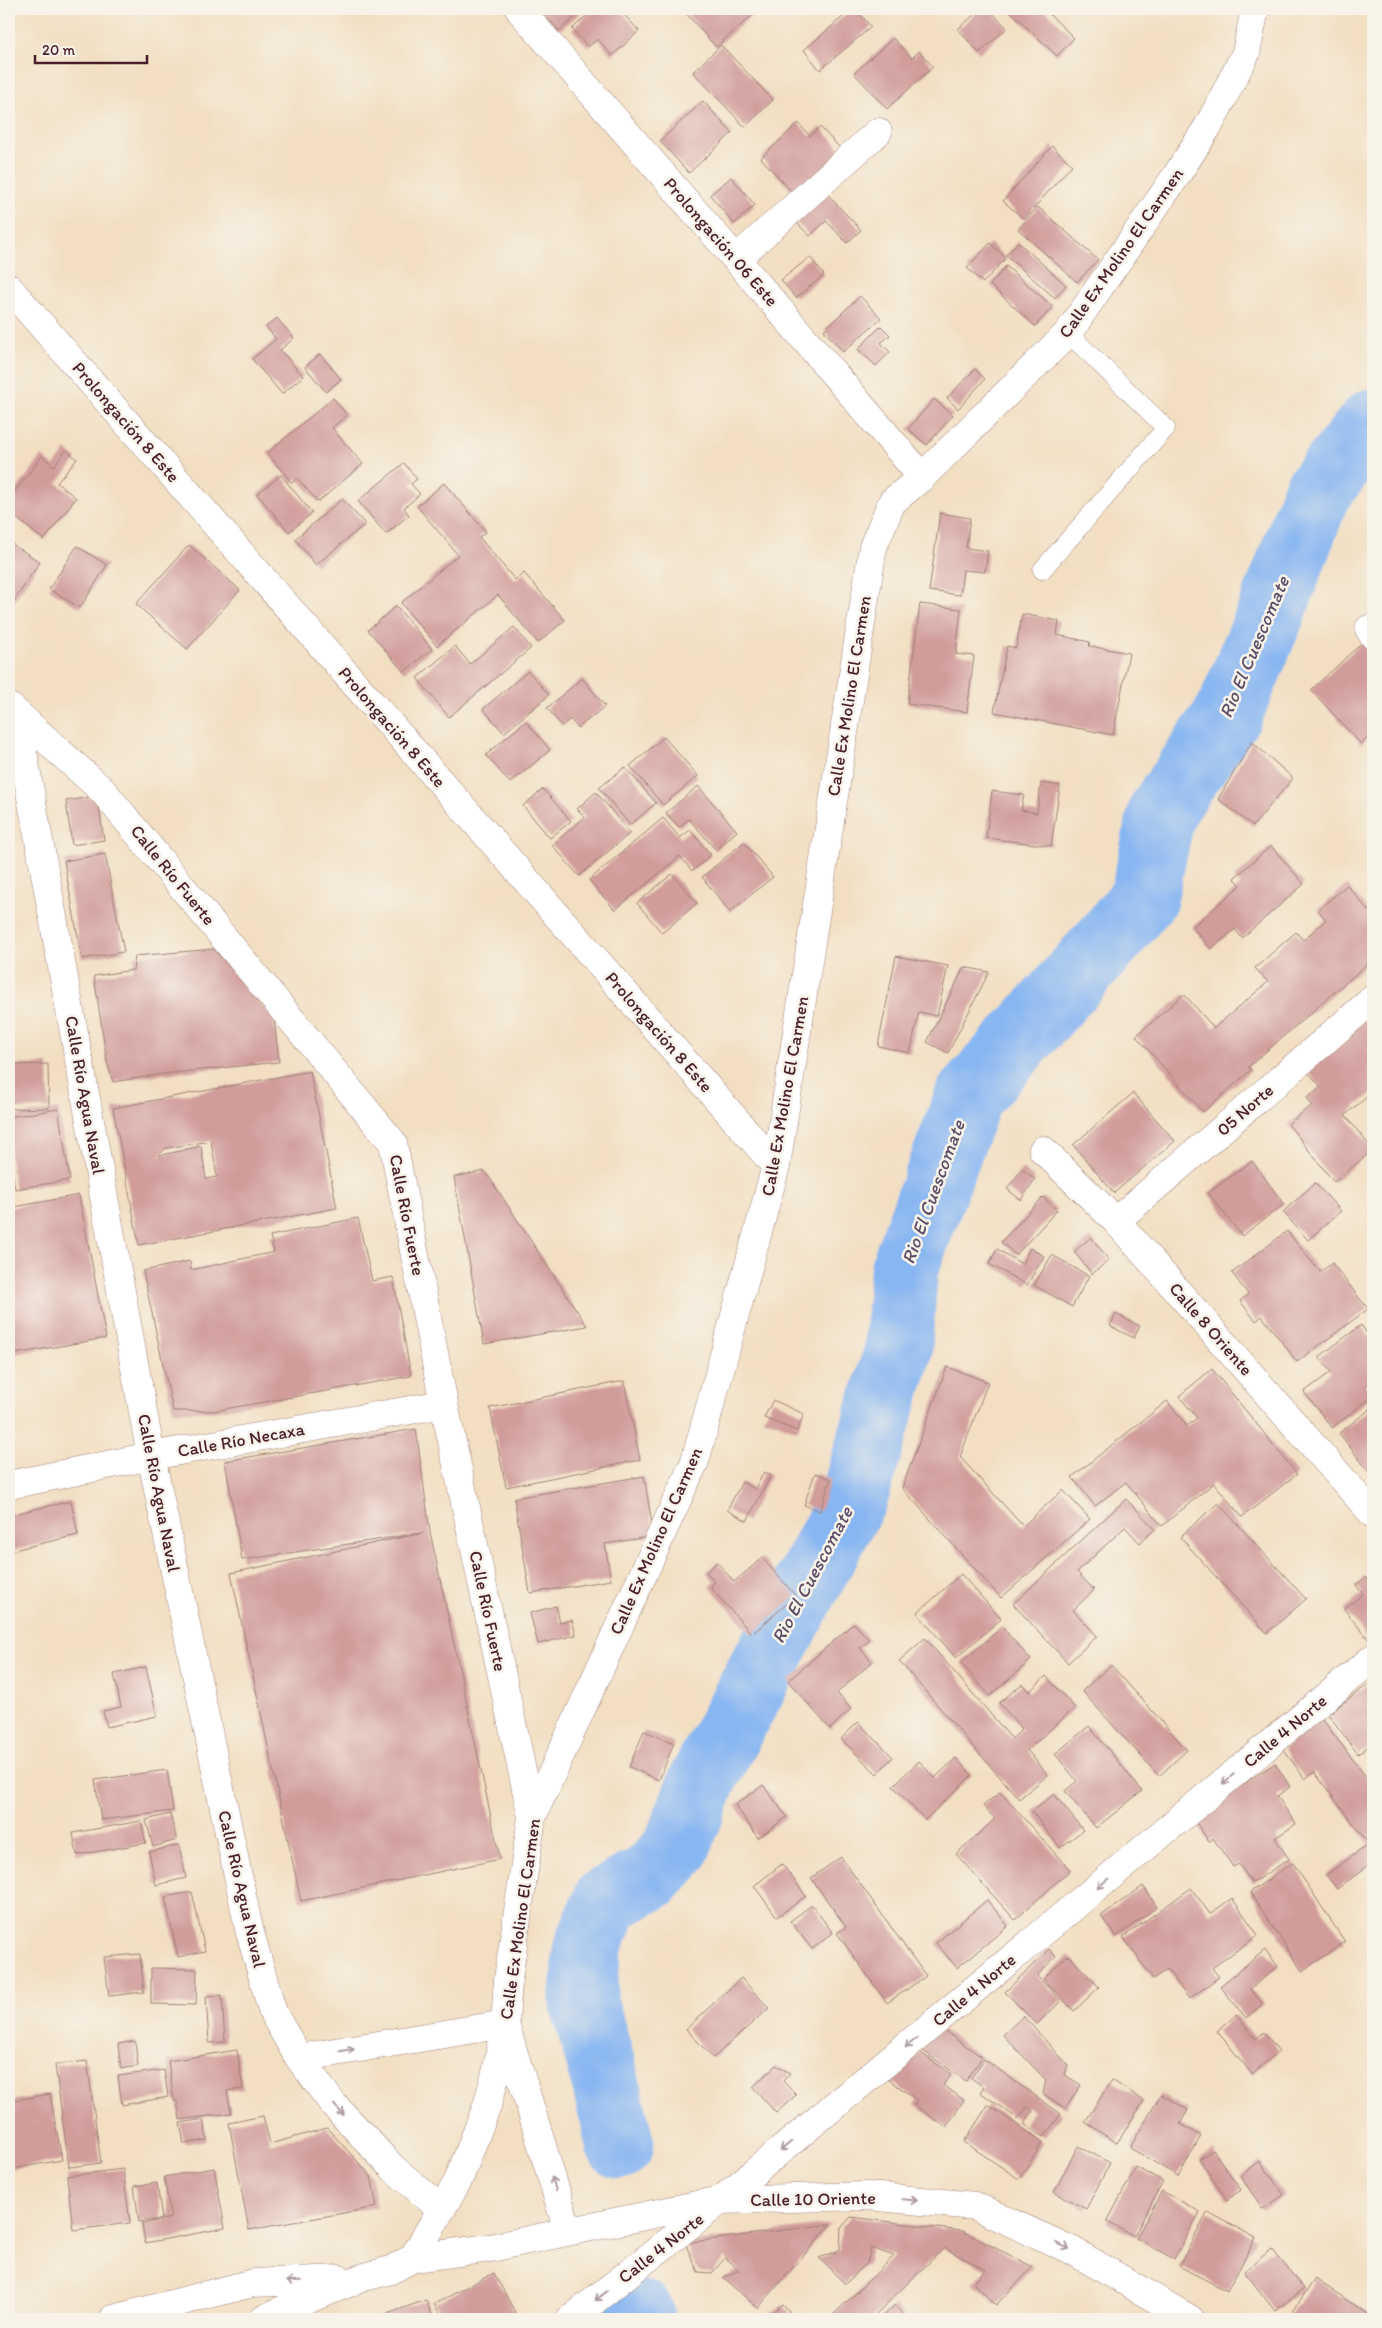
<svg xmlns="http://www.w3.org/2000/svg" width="1382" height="2328" font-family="Itim,sans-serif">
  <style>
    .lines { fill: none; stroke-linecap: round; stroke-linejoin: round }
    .river { stroke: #87b6f2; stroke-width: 68 }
    .building { fill: #d19d9b; fill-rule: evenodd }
    .lane-casing { stroke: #9e7f76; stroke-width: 19 }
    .street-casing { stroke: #9e7f76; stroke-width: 29 }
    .secondary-casing { stroke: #9e7f76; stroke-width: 29 }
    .primary-casing { stroke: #9e7f76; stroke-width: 29 }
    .lane { stroke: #fff; stroke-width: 18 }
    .street { stroke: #fff; stroke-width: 28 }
    .secondary { stroke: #fff; stroke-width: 28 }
    .primary { stroke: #fff; stroke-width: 28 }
    .oneway { stroke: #ae9aa0 }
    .labels { text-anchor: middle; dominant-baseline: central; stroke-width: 5; stroke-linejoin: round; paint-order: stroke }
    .street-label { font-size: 18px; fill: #4a1f2b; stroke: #f7f3e8 }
    .water-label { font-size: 19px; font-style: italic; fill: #5c4c67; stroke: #f7f3e8 }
  </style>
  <rect width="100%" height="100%" fill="#f7f3e8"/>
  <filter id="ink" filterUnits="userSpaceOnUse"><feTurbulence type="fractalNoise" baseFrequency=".02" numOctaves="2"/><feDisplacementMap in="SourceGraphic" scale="10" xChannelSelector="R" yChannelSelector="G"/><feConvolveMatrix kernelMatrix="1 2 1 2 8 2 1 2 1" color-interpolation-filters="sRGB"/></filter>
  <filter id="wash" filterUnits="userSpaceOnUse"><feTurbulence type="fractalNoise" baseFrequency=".0096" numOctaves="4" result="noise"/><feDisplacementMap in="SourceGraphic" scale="20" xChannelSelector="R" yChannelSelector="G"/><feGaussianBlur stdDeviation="1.12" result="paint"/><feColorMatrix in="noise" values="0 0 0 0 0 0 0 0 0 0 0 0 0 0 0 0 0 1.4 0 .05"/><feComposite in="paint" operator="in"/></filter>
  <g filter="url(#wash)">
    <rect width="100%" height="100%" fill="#f2dfc2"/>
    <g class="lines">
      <path class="river" d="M620,2145L602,2067L583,2000L587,1949L607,1900L650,1877L676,1849L703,1779L854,1497L898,1351L904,1269L969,1096L1112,936L1144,897L1162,811L1229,713L1272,611L1317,492L1373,422
        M640,2319V2313"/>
    </g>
    <g id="blocks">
      <path class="building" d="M540,9H585L559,31Z
        M594,9H607L610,13L615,9H619L639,31L612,56L598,39L588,47L572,29Z
        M689,9H753L756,12L716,47L685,12Z
        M852,9H856L871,27L820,70L804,50Z
        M981,9H989L1007,28L979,53L958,29Z
        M1008,9H1044L1074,38L1057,56Z
        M893,38L912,58L919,51L933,67L887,109L854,73Z
        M721,45L773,100L745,127L693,72Z
        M703,101L732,133L689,173L660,141Z
        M798,123L810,136L820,127L843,151L794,194L761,158Z
        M1052,146L1072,165L1024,219L1003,201Z
        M731,177L755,205L734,224L710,195Z
        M827,194L861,230L847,243L826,221L810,236L796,222Z
        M1038,207L1098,260L1077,282L1018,229Z
        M1018,242L1066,285L1055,298L1006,255Z
        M990,243L1006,258L983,283L967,268Z
        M810,257L824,275L796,298L781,280Z
        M1006,266L1053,307L1035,326L990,285Z
        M860,296L881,318L843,352L824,330Z
        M277,318L294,338L280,350L303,376L282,394L252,359L276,339L266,327Z
        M881,326L890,335L881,343L890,352L876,366L858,349Z
        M320,354L341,379L326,392L305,367Z
        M975,369L985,379L958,409L947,398Z
        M333,398L347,415L332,428L363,464L318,502L297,478L292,483L267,453Z
        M934,399L953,415L927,445L908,429Z
        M66,450L77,459L57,483L76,498L44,540L9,512V499L42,456L54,466Z
        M404,463L417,479L411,484L420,494L404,508L409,515L386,534L358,501Z
        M281,475L312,513L289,532L257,494Z
        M444,483L486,532L479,537L515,580L524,573L565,620L538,643L498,595L437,646L401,603L458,555L417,506Z
        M342,499L365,524L316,565L295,539Z
        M940,513L970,518L966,548L988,551L985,572L963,570L960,595L929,591Z
        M9,542L40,562L14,601L9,598Z
        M189,545L240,590L187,649L136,604Z
        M77,546L107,565L80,608L49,589Z
        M920,604L961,609L956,654L974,656L967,712L907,704Z
        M396,606L432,649L404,672L368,630Z
        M1022,614L1059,621L1057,635L1090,642L1089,646L1129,653L1113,735L994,712L1007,646L1016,648Z
        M514,627L531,648L449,717L417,678L455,646L470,664Z
        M1364,641L1373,651V733L1361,744L1311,690Z
        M528,671L549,695L504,733L483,709Z
        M582,678L605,706L578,728L570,719L562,726L547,708Z
        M526,721L550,750L510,783L486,755Z
        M664,737L698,776L663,805L630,766Z
        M1252,742L1293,778L1253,826L1218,799Z
        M625,767L656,803L630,825L599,788Z
        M1041,783L1060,786L1051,846L986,838L992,791L1024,795L1021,810L1037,813Z
        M698,786L737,831L716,850L689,819L679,827L666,813Z
        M543,789L571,821L550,838L523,806Z
        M596,792L630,833L579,876L552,845L585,817L577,809Z
        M97,796L104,840L72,845L66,801Z
        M663,818L680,838L690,830L711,855L692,871L680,856L615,910L589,880Z
        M744,842L773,877L730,912L702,877Z
        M1271,846L1304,884L1242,938L1235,929L1211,949L1192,927L1241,885L1234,878Z
        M105,854L124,952L82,959L64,861Z
        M672,874L697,903L662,933L637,903Z
        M1347,885L1373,916V959L1248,1067L1251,1070L1203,1112L1136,1036L1184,994L1214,1028L1268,982L1255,968L1296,932L1303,940L1326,920L1318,910Z
        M214,949L274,1019L279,1062L163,1074L113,1082L107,1062L94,976L133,970L135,956Z
        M896,956L948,966L937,1016L919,1012L910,1053L878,1046Z
        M964,967L989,972L948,1053L927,1042Z
        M1365,1019L1373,1030V1092L1345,1115L1373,1150L1334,1182L1288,1124L1312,1105L1307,1098L1321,1087L1304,1067Z
        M48,1064L49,1108L9,1109V1065Z
        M310,1071L337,1208L139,1245L113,1108ZM211,1141L217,1177L206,1179L201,1146L158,1156L166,1148Z
        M1133,1093L1175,1141L1114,1193L1073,1145Z
        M58,1109L70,1180L15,1189L9,1150V1117Z
        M1252,1161L1284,1204L1242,1236L1208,1193Z
        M1022,1169L1035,1179L1021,1200L1007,1189Z
        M485,1171L587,1326L484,1344L454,1177Z
        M1315,1183L1341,1211L1308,1240L1283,1212Z
        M79,1195L106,1338L9,1355V1208Z
        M1043,1197L1057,1210L1016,1255L1001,1242Z
        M358,1218L372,1281L393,1277L411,1376L213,1411H173L143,1271L190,1261L191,1270L274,1252L270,1236Z
        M1287,1231L1320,1272L1332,1263L1368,1309L1297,1362L1262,1316L1256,1321L1240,1301L1248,1294L1232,1273Z
        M1091,1237L1109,1260L1092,1274L1074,1252Z
        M1030,1248L1044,1256L1027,1285L989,1264L997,1249L1022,1264Z
        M1052,1255L1089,1276L1072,1307L1034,1285Z
        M1116,1314L1140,1326L1134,1338L1110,1326Z
        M1361,1325L1373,1342V1378L1364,1386L1372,1397L1332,1428L1304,1392L1331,1372L1319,1357Z
        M947,1367L988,1382L960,1457L1023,1526L1063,1490L1090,1519L1001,1598L902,1488Z
        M1212,1369L1297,1474L1242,1517L1214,1483L1162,1526L1126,1482L1095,1506L1072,1477L1167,1401L1187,1426L1197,1418L1179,1396Z
        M624,1381L640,1460L506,1487L490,1408Z
        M773,1400L804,1414L797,1431L764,1418Z
        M1373,1407V1469L1369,1472L1339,1433Z
        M416,1429L430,1532L500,1859L301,1901L231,1573L423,1533L242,1560L225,1461Z
        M764,1472L771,1475L747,1521L727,1510L742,1482L755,1489Z
        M815,1473L831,1479L820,1511L804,1505Z
        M644,1476L654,1536L605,1544L611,1580L530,1593L514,1498Z
        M1126,1499L1155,1529L1140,1543L1125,1527L1077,1572L1094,1590L1073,1610L1097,1636L1068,1663L1013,1604Z
        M71,1501L78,1535L9,1551V1515Z
        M1218,1503L1306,1599L1267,1633L1180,1537Z
        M762,1558L796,1596L752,1634L710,1587L715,1582L706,1572L717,1562L734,1582Z
        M961,1574L1001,1619L956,1658L917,1613Z
        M1366,1577L1373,1587V1637L1369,1640L1344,1609L1363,1594L1356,1585Z
        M556,1606L560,1622L572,1620L576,1635L538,1644L530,1613Z
        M854,1623L869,1640L860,1648L872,1662L837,1693L851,1709L830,1729L788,1681Z
        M1002,1627L1031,1660L990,1696L961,1663Z
        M925,1638L1012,1739L1022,1729L999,1703L1022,1684L1029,1692L1046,1676L1075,1708L1027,1750L1048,1775L1019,1799L899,1661Z
        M1111,1665L1187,1750L1159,1776L1082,1691Z
        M146,1667L157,1716L107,1727L103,1711L121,1707L114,1674Z
        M1373,1681V1743L1358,1754L1328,1714Z
        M1322,1719L1373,1786V1862L1337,1889L1326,1875L1369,1844L1314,1772L1305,1779L1283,1749Z
        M858,1722L893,1757L877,1774L841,1739Z
        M1089,1726L1142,1791L1096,1828L1065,1791L1077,1781L1055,1754Z
        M644,1731L674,1743L659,1780L629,1767Z
        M956,1758L972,1775L925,1820L893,1786L919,1761L935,1778Z
        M1275,1763L1290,1787L1277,1796L1296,1824L1275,1838L1289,1859L1252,1883L1239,1864L1233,1867L1213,1838L1209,1842L1193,1818Z
        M167,1770L173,1811L101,1820L95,1780Z
        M763,1785L787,1817L758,1838L735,1805Z
        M1000,1792L1070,1870L1015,1920L956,1854L995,1819L983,1806Z
        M1054,1794L1083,1830L1060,1848L1032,1812Z
        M170,1814L177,1840L153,1847L146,1820Z
        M141,1821L146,1843L77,1855L73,1833Z
        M179,1845L186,1878L156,1885L149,1852Z
        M841,1857L926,1976L887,2003L837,1933L846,1927L811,1878Z
        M1293,1863L1345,1942L1302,1971L1250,1892Z
        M782,1864L806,1896L777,1917L754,1886Z
        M1143,1886L1157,1907L1116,1937L1101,1916Z
        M1191,1888L1210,1914L1232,1898L1258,1935L1212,1968L1219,1977L1189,1999L1167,1969L1153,1979L1123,1937Z
        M192,1892L205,1951L178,1957L165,1897Z
        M987,1900L1008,1926L957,1968L936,1943Z
        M812,1905L833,1933L812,1949L790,1921Z
        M1049,1949L1056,1956L1037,1976L1061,2001L1037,2024L1005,1992Z
        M1265,1950L1278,1966L1250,1989L1263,2004L1246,2018L1220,1986Z
        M140,1954L144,1992L109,1996L104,1957Z
        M1068,1955L1099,1987L1074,2011L1043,1979Z
        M151,1968L197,1969L196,2005L151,2004Z
        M741,1978L769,2008L713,2058L686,2029Z
        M222,1995L225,2042L209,2043L206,1996Z
        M1236,2015L1256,2039L1264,2032L1279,2051L1252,2074L1217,2031Z
        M1023,2016L1068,2065L1065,2075L1081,2085L1065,2108L1043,2094L1046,2080L1003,2035Z
        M936,2025L982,2057L966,2081L919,2048Z
        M135,2041L138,2066L121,2069L118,2044Z
        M911,2046L951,2074L943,2085L964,2100L946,2127L914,2105L917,2100L888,2079Z
        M237,2050L243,2089L227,2091L231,2113L180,2120L177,2101H174L168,2061Z
        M984,2059L1061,2114L1044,2137L1024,2124L1033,2111L1027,2107L1018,2119L980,2092L984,2087L971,2078Z
        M87,2061L101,2163L69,2167L55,2065Z
        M776,2065L790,2073L783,2081L796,2095L776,2113L753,2087Z
        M164,2070L168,2097L122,2105L118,2076Z
        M1112,2080L1144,2101L1117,2143L1085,2122Z
        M50,2094L62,2160L12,2169L9,2152V2101Z
        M1161,2094L1188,2110L1180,2124L1201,2136L1178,2176L1130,2148Z
        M988,2105L1043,2142L1019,2179L964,2142Z
        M263,2116L270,2144L327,2128L371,2176L377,2207L249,2230L229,2123Z
        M203,2119L207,2140L184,2144L180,2123Z
        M1078,2146L1110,2163L1086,2209L1054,2192Z
        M1213,2150L1241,2190L1227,2200L1199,2159Z
        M1260,2161L1284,2195L1263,2209L1240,2176Z
        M1136,2167L1163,2181L1134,2236L1107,2222Z
        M214,2168L225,2228L145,2243L142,2224L171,2218L164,2177Z
        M123,2169L130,2223L73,2230L67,2176Z
        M157,2183L162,2219L139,2222L134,2186Z
        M1162,2191L1200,2212L1174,2259L1136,2238Z
        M1208,2212L1256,2238L1227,2291L1179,2266Z
        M851,2217L962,2231L1033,2267L996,2305L973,2283L986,2270L944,2248L871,2319H829L894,2256L871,2248L867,2263L845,2284L819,2258L840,2250L841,2228Z
        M831,2224L758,2308L723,2278L739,2270L725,2258L712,2273L698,2272L685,2243Z
        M1272,2249L1304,2289L1275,2311L1244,2271Z
        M494,2273L516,2314L506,2319H443L434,2304Z
        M1315,2279L1373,2317V2319H1287Z
        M426,2300L432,2316L423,2319H373Z
        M783,2304L796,2319H764Z
        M895,2305L907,2319H879Z"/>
    </g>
  </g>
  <g filter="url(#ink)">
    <use href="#blocks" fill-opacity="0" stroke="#9e7f76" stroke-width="1"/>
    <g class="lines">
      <g class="lane-casing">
        <path id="lane" d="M1042,570L1166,428L1068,333"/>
      </g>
      <g class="street-casing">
        <path id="street" d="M519,9L736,259L922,477
          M736,259L878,132
          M9,288L776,1166
          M1369,629L1373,635
          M11,708L103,791L393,1143L444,1404L532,1817
          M16,714L151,1456L249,1929L273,2013L299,2058L333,2104L392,2167L441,2209
          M1043,1150L1116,1221L1373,1514
          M1116,1221L1373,999
          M9,1485L151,1456L444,1404
          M299,2058L505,2024L568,2231
          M571,2319L721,2200"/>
      </g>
      <g class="secondary-casing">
        <path id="secondary" d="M721,2200L1373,1658
          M413,2258L490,2248L721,2200L868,2196L975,2206L1073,2251L1190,2319"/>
      </g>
      <g class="primary-casing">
        <path id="primary" d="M113,2319L253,2283L339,2279
          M264,2319L282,2310L361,2278L391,2270L413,2258L458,2181L487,2106L496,2073L505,2024L508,1979L532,1817L695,1461L776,1166L873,547L892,502L922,477L1068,333L1176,176L1209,125L1246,53L1255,9"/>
      </g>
      <use href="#lane" class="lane"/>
      <use href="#street" class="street"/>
      <use href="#secondary" class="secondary"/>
      <use href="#primary" class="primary"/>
    </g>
    <defs><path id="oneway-shaft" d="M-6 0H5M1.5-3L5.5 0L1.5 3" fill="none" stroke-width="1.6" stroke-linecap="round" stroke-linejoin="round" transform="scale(1.25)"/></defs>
    <g class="oneway">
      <use href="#oneway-shaft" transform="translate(1228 1779) rotate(140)"/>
      <use href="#oneway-shaft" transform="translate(1103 1883) rotate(140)"/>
      <use href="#oneway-shaft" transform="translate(911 2043) rotate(140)"/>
      <use href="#oneway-shaft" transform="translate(347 2050) rotate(-9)"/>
      <use href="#oneway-shaft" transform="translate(339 2110) rotate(47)"/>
      <use href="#oneway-shaft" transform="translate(786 2146) rotate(140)"/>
      <use href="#oneway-shaft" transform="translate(554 2184) rotate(-107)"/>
      <use href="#oneway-shaft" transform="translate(910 2200) rotate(5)"/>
      <use href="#oneway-shaft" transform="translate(1063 2246) rotate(25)"/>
      <use href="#oneway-shaft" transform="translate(294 2281) rotate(178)"/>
      <use href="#oneway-shaft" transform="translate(601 2296) rotate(142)"/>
    </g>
  </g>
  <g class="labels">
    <g class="street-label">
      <text transform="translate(721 242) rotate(49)">Prolongación 06 Este</text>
      <text transform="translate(1121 253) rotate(-55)">Calle Ex Molino El Carmen</text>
      <text transform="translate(126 422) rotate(49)">Prolongación 8 Este</text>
      <text transform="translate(849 696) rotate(-81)">Calle Ex Molino El Carmen</text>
      <text transform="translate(392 727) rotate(49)">Prolongación 8 Este</text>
      <text transform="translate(173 875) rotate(51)">Calle Río Fuerte</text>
      <text transform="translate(659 1032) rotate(49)">Prolongación 8 Este</text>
      <text transform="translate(85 1095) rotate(80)">Calle Río Agua Naval</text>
      <text transform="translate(785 1096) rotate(-80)">Calle Ex Molino El Carmen</text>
      <text transform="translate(1245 1110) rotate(-41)">05 Norte</text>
      <text transform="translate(407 1215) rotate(79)">Calle Río Fuerte</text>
      <text transform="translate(1211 1329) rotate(49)">Calle 8 Oriente</text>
      <text transform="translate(241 1440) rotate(-10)">Calle Río Necaxa</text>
      <text transform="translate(159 1493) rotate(79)">Calle Río Agua Naval</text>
      <text transform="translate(656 1541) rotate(-66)">Calle Ex Molino El Carmen</text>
      <text transform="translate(488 1611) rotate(78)">Calle Río Fuerte</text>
      <text transform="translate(1285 1731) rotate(-40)">Calle 4 Norte</text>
      <text transform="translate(242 1889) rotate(77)">Calle Río Agua Naval</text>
      <text transform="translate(520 1919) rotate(-82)">Calle Ex Molino El Carmen</text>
      <text transform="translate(974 1990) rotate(-40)">Calle 4 Norte</text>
      <text transform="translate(813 2199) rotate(-1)">Calle 10 Oriente</text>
      <text transform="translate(661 2248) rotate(-38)">Calle 4 Norte</text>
    </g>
    <g class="water-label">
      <text transform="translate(1254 647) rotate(-67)">Rio El Cuescomate</text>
      <text transform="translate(933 1192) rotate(-70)">Rio El Cuescomate</text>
      <text transform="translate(812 1575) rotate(-62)">Rio El Cuescomate</text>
    </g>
  </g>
  <rect width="1382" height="2328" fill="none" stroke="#f7f3e8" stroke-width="30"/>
  <path d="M35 55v8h112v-8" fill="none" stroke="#4a1f2b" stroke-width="2.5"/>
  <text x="42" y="55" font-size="15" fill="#4a1f2b" stroke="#f7f3e8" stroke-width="4" paint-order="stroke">20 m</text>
</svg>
